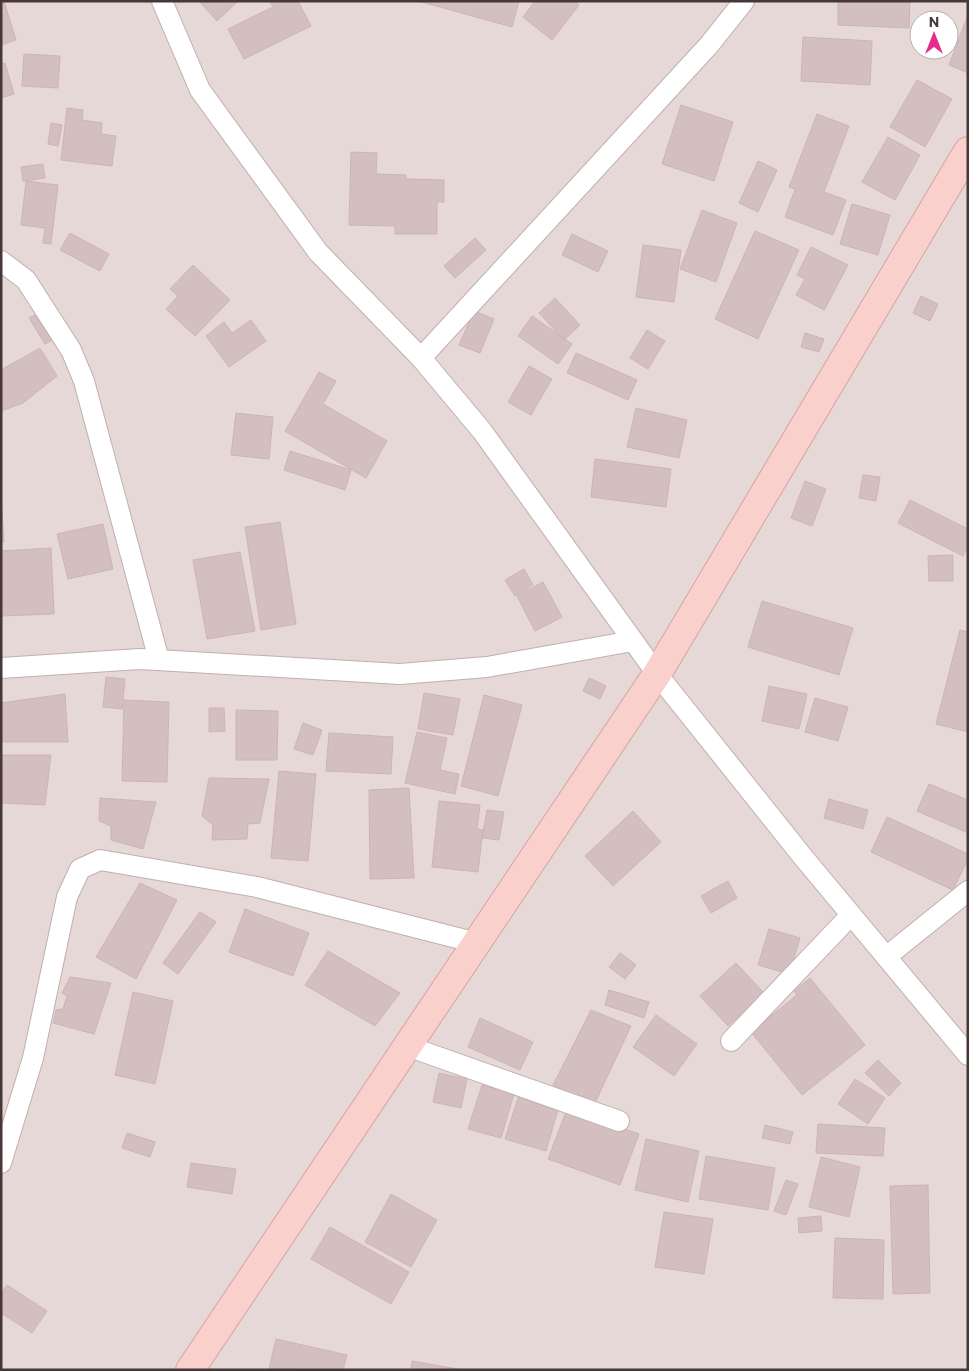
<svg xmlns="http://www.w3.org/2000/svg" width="969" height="1371" font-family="Commissioner,sans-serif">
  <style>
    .residential { fill: #e6d8d7; fill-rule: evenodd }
    .building { fill: #d4bfc0; stroke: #ceb3b4 }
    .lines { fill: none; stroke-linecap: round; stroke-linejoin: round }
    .street-casing { stroke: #c1afaf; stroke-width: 22 }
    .secondary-casing { stroke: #d5a4a1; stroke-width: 30 }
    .street { stroke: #fff; stroke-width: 20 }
    .secondary { stroke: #fad0cc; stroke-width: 28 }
  </style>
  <rect width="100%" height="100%" fill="#f3e9e9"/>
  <path class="residential" d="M1,1H968V1370H1ZM919,20H949V50H919Z"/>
  <path class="building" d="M1,1H4L16,40L1,45Z
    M199,1H238L217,21Z
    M270,1H298L311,26L244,59L228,29L273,7Z
    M418,1H519L512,27Z
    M535,1H575L579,5L552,40L523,17Z
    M838,1H910L909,28L838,25Z
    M968,15V73L949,65Z
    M803,37L872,41L870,85L801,81Z
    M24,54L60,56L58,88L22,86Z
    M5,63L14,94L1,98V64Z
    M917,80L952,99L925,147L890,127Z
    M681,105L733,122L714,181L662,164Z
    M67,108L83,110L82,120L102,123L101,134L116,136L112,166L61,160Z
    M817,114L849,126L824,192L846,200L833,235L785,217L795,189L789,187Z
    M51,123L62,125L58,146L48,144Z
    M888,137L920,155L895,200L862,182Z
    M351,152L377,153L376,174L406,175V179L444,180V202H437V234H395V226L349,225Z
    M758,161L777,170L758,212L739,203Z
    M43,164L45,178L23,181L21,167Z
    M26,181L58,185L51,244L43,243L45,228L21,225Z
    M852,204L890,215L878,255L840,244Z
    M702,210L737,223L716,282L680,269Z
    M755,231L799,250L758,339L715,319Z
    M70,233L109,254L100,271L60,250Z
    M572,234L608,251L598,272L562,255Z
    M475,238L486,250L455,278L444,266Z
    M643,245L681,250L674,302L636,297Z
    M811,247L848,265L824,310L796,295L805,279L797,275Z
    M193,265L230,300L195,336L166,309L178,296L170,289Z
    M921,296L938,304L930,321L913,313Z
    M555,298L580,325L564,340L539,313Z
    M47,308L63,334L45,344L29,318Z
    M474,311L494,319L480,353L459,345Z
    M532,316L572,344L558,364L518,336Z
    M251,320L266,341L229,367L206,336L224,322L232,333Z
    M647,330L665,341L648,369L630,358Z
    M805,333L824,339L819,352L801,347Z
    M40,348L57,376L23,403L1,411V370Z
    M576,353L637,380L628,400L567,373Z
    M529,366L552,379L531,415L508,402Z
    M319,372L336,381L323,404L387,441L366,478L285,431Z
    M636,408L687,420L679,458L627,447Z
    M236,413L273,417L269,459L231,455Z
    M290,451L351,470L345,490L284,470Z
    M595,459L671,469L666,507L591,497Z
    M863,475L880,477L876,501L859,498Z
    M805,481L826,489L812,526L791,518Z
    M1,499L4,542H1Z
    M910,500L968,529V546L963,556L898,523Z
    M280,522L296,624L261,630L245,527Z
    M103,524L113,569L68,579L57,534Z
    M51,548L54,614L1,616V551Z
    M240,552L255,631L207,639L193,560Z
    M953,555V581H929L928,556Z
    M524,569L533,585L515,596L505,580Z
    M543,582L562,617L535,631L517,596Z
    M762,601L853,628L839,675L748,647Z
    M960,630L968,632V732L936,724Z
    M106,677L125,679L122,709L103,707Z
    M589,678L606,686L600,699L583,691Z
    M769,686L807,694L799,729L762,721Z
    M424,693L460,699L453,735L418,729Z
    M65,694L68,742H1V703Z
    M484,695L522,705L498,796L461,786Z
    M815,698L848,707L838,741L805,732Z
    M124,700L169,702L167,782L122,781Z
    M209,708H224L225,731L209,732Z
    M236,710L278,711L277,760H236Z
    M303,723L322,730L313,755L294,749Z
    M417,732L447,738L440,770L459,774L455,794L405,783Z
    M329,733L393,737L391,774L326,771Z
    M1,755H51L45,805L1,803Z
    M279,771L316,774L308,861L271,858Z
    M209,778L269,779L260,823L248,824L247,839L212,840L213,825L202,816Z
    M929,784L968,800V833L917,811Z
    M409,788L414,878L370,879L369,790Z
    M100,798L156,802L143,849L111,840V826L99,821Z
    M829,799L868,810L863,829L824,818Z
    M439,801L480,805L477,829L483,830L478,872L432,867Z
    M487,810L504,812L499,840L482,838Z
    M633,811L661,842L613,886L585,856Z
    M887,817L968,854V859L953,890L871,852Z
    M728,881L737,898L711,913L701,896Z
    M140,883L177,900L136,979L96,957Z
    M245,909L309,933L293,976L229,952Z
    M200,912L216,922L178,974L163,963Z
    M769,929L800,938L789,974L758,965Z
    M328,951L400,993L375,1026L305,985Z
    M620,953L636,965L625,979L609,967Z
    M736,963L764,993L728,1026L700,996Z
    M70,977L111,983L94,1034L53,1023L56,1010L63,1009L67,996L62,993Z
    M810,978L865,1045L802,1095L751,1032L797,995L794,991Z
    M609,990L649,1002L644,1018L605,1005Z
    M133,992L173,1001L155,1084L115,1075Z
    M591,1010L631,1026L594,1105L553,1085Z
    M656,1015L697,1044L674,1076L633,1047Z
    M480,1018L533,1042L520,1070L468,1047Z
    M878,1060L901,1083L889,1096L865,1073Z
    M439,1073L467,1079L461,1108L433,1102Z
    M855,1079L885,1098L868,1124L838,1104Z
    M482,1085L514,1094L501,1138L468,1129Z
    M519,1095L559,1106L546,1151L505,1139Z
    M567,1109L639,1134L620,1185L548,1159Z
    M818,1124L885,1128L883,1156L816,1153Z
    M765,1125L793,1132L790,1144L762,1138Z
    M127,1133L155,1142L150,1157L122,1148Z
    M646,1139L699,1151L688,1202L635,1190Z
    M706,1156L775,1168L768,1210L699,1199Z
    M821,1157L860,1167L849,1217L809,1207Z
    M191,1163L236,1169L232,1194L187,1187Z
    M786,1180L798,1184L786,1215L774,1211Z
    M928,1185L930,1293L893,1294L890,1186Z
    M391,1194L437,1220L411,1267L365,1242Z
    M664,1212L713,1219L704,1274L655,1267Z
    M821,1216L822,1231L799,1233L798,1218Z
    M330,1227L409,1272L391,1304L311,1259Z
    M835,1238L884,1240L883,1299L833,1298Z
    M7,1285L47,1311L32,1333L1,1313V1294Z
    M276,1339L347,1355L343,1370L269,1369Z
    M412,1361L463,1370H411Z"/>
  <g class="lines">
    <g class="street-casing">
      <path id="street" d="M162,1L200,90L318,252L421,358L482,431L657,674L803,857L968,1055
        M1,261L26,280L71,350L84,381L159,660
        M421,358L709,45L744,1
        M1,668L140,659L400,674L487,667L633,641
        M886,957L968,891
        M731,1041L851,915
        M407,1046L619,1121
        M1,1163L33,1058L67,897L80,869L100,860L257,887L477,943"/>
    </g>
    <g class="secondary-casing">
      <path id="secondary" d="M190,1370L657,674L968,151"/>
    </g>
    <use href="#street" class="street"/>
    <use href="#secondary" class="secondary"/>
  </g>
  <rect width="969" height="1371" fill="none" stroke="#463839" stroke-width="5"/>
  <g transform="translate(934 35)"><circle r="24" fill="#ffffff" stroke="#b5afb0"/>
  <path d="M0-4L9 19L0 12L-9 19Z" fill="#e72b8c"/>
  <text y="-8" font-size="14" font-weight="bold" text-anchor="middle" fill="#463839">N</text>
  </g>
</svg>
